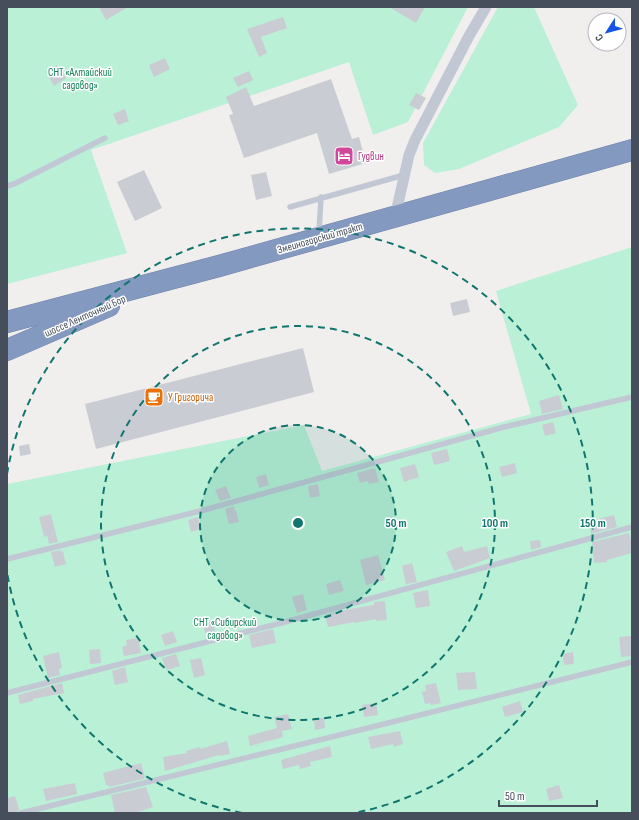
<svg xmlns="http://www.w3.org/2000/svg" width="639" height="820" font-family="'Sofia Sans Condensed',sans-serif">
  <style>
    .green { fill: #baf0d6 }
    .building { fill: #caccd4 }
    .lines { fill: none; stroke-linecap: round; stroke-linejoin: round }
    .highway-casing { stroke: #6f84ab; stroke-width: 22 }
    .lane { stroke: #c1c8d4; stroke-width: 5.5 }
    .street { stroke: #c1c8d4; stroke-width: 11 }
    .highway { stroke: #8499bf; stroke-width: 21 }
    .ring { fill: none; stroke: #0f766e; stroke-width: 2; stroke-dasharray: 7 5 }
    .labels { text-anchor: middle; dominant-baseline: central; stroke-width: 3; stroke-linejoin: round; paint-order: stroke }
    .park-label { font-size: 11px; fill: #148058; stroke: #fff }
    .hotel-label { font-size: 11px; fill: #b23c85; stroke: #fff; text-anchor: start }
    .street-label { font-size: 11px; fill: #464e5c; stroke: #fff }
    .food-label { font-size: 11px; fill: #c56008; stroke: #fff; text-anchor: start }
    .centre { fill: #0f766e; stroke: #fff; stroke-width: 2 }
    .ring-label { font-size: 12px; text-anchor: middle; font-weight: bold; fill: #0f766e; stroke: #fff; stroke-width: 3; stroke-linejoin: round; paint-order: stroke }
  </style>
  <rect width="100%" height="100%" fill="#f1eeee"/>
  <path class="green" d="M7,7H468L408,122L373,135L349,62L91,150L127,253L7,284Z
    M498,7H534L578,105L559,127L459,169L435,173L424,165L423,143Z
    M632,247V813H7V484L304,425L322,471L531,414L496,291Z"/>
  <path class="building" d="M99,7H128L106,20Z
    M389,7H425L416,23Z
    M283,17L287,28L261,37L267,53L259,57L247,29Z
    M165,58L170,69L154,77L149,65Z
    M57,65L66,78L54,86L46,72Z
    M249,71L253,80L238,87L233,78Z
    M331,79L352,139L359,137L366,163L329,174L317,133L244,158L229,115L233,114L226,97L246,87L254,106Z
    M416,93L426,98L419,110L409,105Z
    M125,109L129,121L118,125L113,114Z
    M144,170L162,208L135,221L117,182Z
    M266,172L272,196L256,200L251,175Z
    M467,299L470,312L453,316L450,303Z
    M303,348L314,392L96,449L85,404Z
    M559,395L563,409L542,414L539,401Z
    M553,422L556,433L545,436L542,425Z
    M29,444L31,454L20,456L19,446Z
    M447,449L450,461L434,465L431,453Z
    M515,463L517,473L502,477L499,467Z
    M415,464L419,477L404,482L400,468Z
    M375,468L379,482L369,484L368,481L360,483L357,473Z
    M266,474L269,485L259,488L256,477Z
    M318,484L320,496L310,498L308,486Z
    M226,486L231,498L220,501L215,490Z
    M234,506L235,511L236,510L239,522L229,524L225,509Z
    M51,514L58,542L49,544L47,536L44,537L39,517Z
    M614,515L617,527L591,534L590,521Z
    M198,517L201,529L191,532L188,520Z
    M629,533L632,544V553L607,560V562L594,563L592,542Z
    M540,540L541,547L531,550L530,541Z
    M462,546L464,552L487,546L490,558L454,571L446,552Z
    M61,550V552L63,551L66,564L55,567L51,552Z
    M378,555L385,580L366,585L360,560Z
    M412,563L417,582L406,584L402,566Z
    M340,580L344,591L329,595L326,584Z
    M428,590L430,606L416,608L413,593Z
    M303,594L307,610L297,613L292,597Z
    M385,601L387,620L376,621V619L355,623L354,622L328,627L325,615L350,609L374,605V602Z
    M213,621L215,631L205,633L203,623Z
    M273,629L276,643L252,648L249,635Z
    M173,631L177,642L165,646L161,635Z
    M632,636V656L621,657L619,637Z
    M138,638L141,653L124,656L122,647L127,645L126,640Z
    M100,649L101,663L90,664L89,650Z
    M59,652L62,668L59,669L60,675L48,678L43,656Z
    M573,652L574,664L564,665L563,654Z
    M176,654L180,666L166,670L162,658Z
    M201,658L205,675L194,678L190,660Z
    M125,667L128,682L115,685L112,671Z
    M475,672L477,689L458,690L456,673Z
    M62,683L64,693L33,699V701L20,704L18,695Z
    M436,683L441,703L431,705L430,703L425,704L422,692L426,691L425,685Z
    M520,701L523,712L505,717L502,707Z
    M376,703L378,715L364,717L362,705Z
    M288,714L292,729L282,731L283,737L250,746L248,736L277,728L274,717Z
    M324,718L325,728L315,730L314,719Z
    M400,731L403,744L394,747L393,744L371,749L368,737Z
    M227,741L230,754L220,756L219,755L165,771L163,757L187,753L186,751L200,747V749Z
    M330,746L332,757L310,762L311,766L300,769L299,765L283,769L281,760Z
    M141,763L145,777L143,779L109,787L108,785H106L103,773Z
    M75,783L77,794L46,801L43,789Z
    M559,785L563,798L549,801L546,789Z
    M146,787L153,807L135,813H115L111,795Z
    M15,796L19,809L17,813H7V798Z"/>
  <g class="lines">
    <g class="highway-casing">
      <path id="highway" d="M7,322L219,266L632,150
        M7,350L109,306"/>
    </g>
    <path class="lane" d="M7,186L14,184L105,138
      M290,207L404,175
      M319,233L321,197
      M7,559L204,510L504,427L632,397
      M7,693L285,622L632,527
      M21,813L368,728L632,662"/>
    <path class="street" d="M395,217L409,155L415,140L469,36L486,7"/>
    <use href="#highway" class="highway"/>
  </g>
  <circle cx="298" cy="523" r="98" fill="#0f766e" fill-opacity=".12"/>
  <g class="ring">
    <circle cx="298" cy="523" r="98"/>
    <circle cx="298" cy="523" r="197"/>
    <path d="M242 813A295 295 0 0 1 7 572M7 474A295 295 0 1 1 354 813"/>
  </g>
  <defs>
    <g id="hotel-square" transform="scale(1)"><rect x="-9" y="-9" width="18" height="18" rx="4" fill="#d1479c" stroke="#fff"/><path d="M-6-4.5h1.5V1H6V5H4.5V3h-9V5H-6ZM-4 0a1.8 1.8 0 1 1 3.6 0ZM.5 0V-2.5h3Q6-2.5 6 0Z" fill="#fff"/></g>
    <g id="cafe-square" transform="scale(1)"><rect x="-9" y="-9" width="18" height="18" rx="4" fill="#e8710a" stroke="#fff"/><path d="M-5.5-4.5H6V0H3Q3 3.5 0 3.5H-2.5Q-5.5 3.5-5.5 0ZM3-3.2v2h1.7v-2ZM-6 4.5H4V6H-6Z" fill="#fff"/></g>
  </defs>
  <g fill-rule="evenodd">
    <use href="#hotel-square" x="344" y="156"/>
    <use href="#cafe-square" x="154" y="397"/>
  </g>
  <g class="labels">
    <g class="park-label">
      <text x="80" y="72">СНТ «Алтайский<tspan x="80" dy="13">садовод»</tspan></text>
      <text x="225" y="622">СНТ «Сибирский<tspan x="225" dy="13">садовод»</tspan></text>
    </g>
    <g class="hotel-label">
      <text x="358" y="156">Гудвин</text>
    </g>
    <g class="street-label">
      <text transform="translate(320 238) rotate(-16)">Змеиногорский тракт</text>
      <text transform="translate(85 316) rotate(-24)">шоссе Ленточный Бор</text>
    </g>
    <g class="food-label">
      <text x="168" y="397">У Григорича</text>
    </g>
  </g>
  <circle cx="298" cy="523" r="6" class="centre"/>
  <g class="ring-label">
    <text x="396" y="527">50 m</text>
    <text x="495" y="527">100 m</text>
    <text x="593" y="527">150 m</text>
  </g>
  <rect width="639" height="820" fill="none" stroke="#464e5c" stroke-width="16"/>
  <g transform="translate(607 32) rotate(234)"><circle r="19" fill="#ffffff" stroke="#b5b8be"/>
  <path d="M0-3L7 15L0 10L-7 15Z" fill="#1353e6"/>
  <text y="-6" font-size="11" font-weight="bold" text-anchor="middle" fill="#464e5c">С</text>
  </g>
  <path d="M499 800v6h98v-6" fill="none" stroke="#464e5c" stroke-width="2"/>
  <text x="505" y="800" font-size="12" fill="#464e5c" stroke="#ffffff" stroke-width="3" paint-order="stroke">50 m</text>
</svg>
